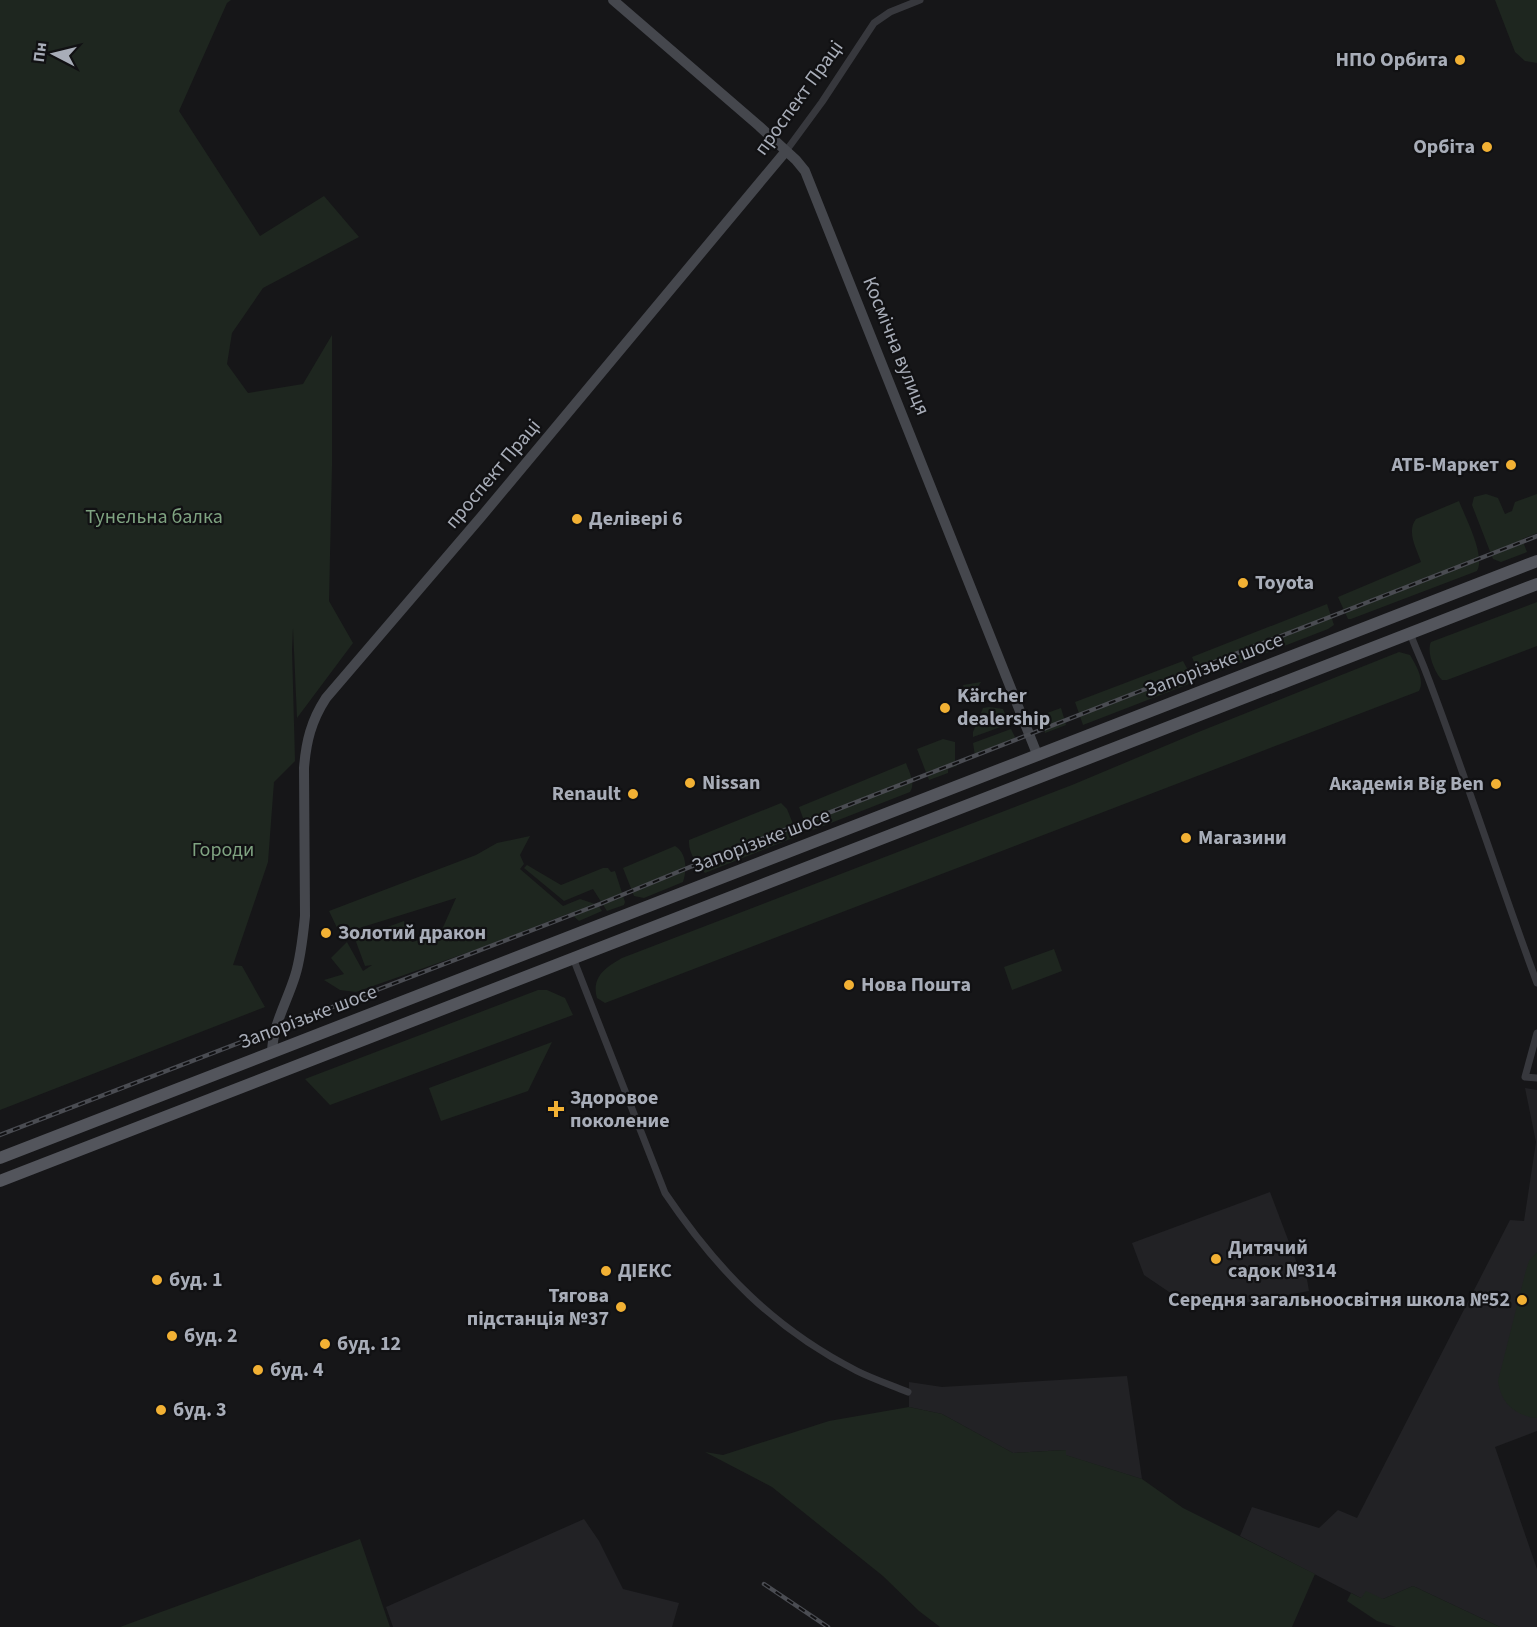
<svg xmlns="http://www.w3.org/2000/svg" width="1537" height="1627" font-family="'Source Sans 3',sans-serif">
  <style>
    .built { fill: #222225 }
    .green { fill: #1e261f }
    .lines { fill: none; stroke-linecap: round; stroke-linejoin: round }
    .street { stroke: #37383d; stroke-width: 7 }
    .secondary { stroke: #45474d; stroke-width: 10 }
    .primary { stroke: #53555c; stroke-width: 12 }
    .rail-casing { stroke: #4a4c52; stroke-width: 4.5 }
    .rail { stroke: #111113; stroke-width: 2; stroke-dasharray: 7; stroke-linecap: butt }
    .poi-dot { fill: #f2b134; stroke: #111113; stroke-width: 2 }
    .labels { text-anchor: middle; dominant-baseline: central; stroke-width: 4.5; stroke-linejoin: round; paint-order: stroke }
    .poi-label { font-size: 20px; font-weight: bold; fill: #a8adb8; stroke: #111113; text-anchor: start }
    .street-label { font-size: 20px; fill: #a8adb8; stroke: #111113 }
    .park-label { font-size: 20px; fill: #7fa381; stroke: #111113 }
  </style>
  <rect width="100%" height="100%" fill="#161618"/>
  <path class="built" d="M1525,1088L1537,1090V1431L1495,1447L1537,1569V1627H1500L1413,1586L1383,1599L1361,1598L1240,1536L1252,1507L1319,1528L1338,1510L1357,1518L1510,1220L1524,1221L1536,1142Z
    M1270,1192L1301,1274H1306L1309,1291L1238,1304L1206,1302L1175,1296L1144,1275L1132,1243Z
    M1127,1376L1142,1479L1065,1455L1066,1450L1013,1453L942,1414L909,1407V1382L942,1387Z
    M584,1519L599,1541L623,1589L679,1603L672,1627H393L386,1607Z"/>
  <path class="green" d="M0,0H231L227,3L179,111L260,236L324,196L359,237L263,288L232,333L227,364L248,393L303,384L332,335V466L329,601L353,643L297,718L293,628L292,649L295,761L274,782L268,862L233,965L242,966L265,1007L0,1110Z
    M1495,0H1537V63L1525,61L1515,52Z
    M1486,494L1498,498L1505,514L1512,511L1515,502L1537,494V533L1522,539L1527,552L1501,562L1493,559L1472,505L1474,497Z
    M1459,501C1465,517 1486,556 1477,571L1351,619H1348L1338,597L1421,562C1417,549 1406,532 1416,519Z
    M1537,602V646L1447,680H1442C1435,673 1426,652 1431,642Z
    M1327,604L1334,625L1328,629L1204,677L1198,671L1192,657Z
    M1399,652L1410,655C1416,665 1425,680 1419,691L605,1003L597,998C591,977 606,967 622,958L1072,785L1196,733Z
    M1183,661L1190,674L1189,684L1083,725L1075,702Z
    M981,682L969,700L963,685Z
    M989,707L1003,709L1009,724L973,737V732L983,708Z
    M1061,708L1066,725L1045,733L1039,716Z
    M1011,729L1015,737L1013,741L975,756L973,743Z
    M943,739L955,742V761L957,766L948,769V773L929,780L917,749Z
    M906,763C909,772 916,783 910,792L813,830L806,826L799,807Z
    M781,803L787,809L798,836L705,873C697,864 688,853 689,840Z
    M530,836L520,855L524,864L520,869L563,906L580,899L598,905L602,911L579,921L570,913L489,945L356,992L340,990L324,980L344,974L331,958L347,942L363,971L372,965L365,966L355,939L404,921L412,942L440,934L456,898L340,934L329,911L476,855L497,843Z
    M675,846C687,853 687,870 683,882L644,898L634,896L623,868Z
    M527,865L561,885L603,868H608L611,872L615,871L625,902L624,905L607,911L593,889L564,901L524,868Z
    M1054,949L1062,971L1012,990L1004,967Z
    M538,990H547L565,998L573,1015L330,1105L305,1079Z
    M552,1042L528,1091L441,1121L429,1088Z
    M1537,1252V1418H1536C1514,1415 1501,1403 1498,1381L1526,1270L1529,1261Z
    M909,1407L942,1414L1013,1453L1066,1450V1455L1142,1479L1183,1508L1315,1574L1292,1627H940L919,1611L883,1576L772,1487L705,1452L723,1455L829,1421Z
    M360,1539L390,1627H120Z
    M1413,1586L1500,1627H1396L1377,1621L1347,1601L1351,1593L1361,1598L1366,1591L1383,1599Z"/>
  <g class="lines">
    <path class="street" d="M786,151L822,102L874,23L890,12L920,0
      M1410,633C1415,647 1422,661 1427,675C1466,777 1499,881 1537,983
      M573,958L665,1193C717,1270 774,1329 857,1371C873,1379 891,1385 908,1392
      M1537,1033L1525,1077L1537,1078"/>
    <path class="secondary" d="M613,0L759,126L796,160L805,171L1037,754
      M272,1052C273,1024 287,1002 295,976C301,957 303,936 305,916L304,768C306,742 311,721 326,698L481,517L786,151"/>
    <path class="primary" d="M0,1158L1537,561
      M0,1181L1537,584"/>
    <g class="rail-casing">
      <path id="rail" d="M0,1135L600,904L690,867L1537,536
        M764,1584L828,1627"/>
    </g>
    <use href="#rail" class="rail"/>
  </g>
  <g class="poi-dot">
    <circle cx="1460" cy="60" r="6"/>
    <circle cx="1487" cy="147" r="6"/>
    <circle cx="1511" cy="465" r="6"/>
    <circle cx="577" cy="519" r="6"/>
    <circle cx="1243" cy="583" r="6"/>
    <circle cx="945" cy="708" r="6"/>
    <circle cx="690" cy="783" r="6"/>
    <circle cx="1496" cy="784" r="6"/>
    <circle cx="633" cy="794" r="6"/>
    <circle cx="1186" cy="838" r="6"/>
    <circle cx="326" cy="933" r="6"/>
    <circle cx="849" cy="985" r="6"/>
    <path d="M553 1100h6v6h6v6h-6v6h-6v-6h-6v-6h6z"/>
    <circle cx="1216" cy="1259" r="6"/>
    <circle cx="606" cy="1271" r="6"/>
    <circle cx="157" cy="1280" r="6"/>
    <circle cx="1522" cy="1300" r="6"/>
    <circle cx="621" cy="1307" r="6"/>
    <circle cx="172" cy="1336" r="6"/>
    <circle cx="325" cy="1344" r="6"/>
    <circle cx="258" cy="1370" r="6"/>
    <circle cx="161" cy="1410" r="6"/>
  </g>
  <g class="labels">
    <g class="poi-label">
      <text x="1448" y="60" text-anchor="end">НПО Орбита</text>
      <text x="1475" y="147" text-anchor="end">Орбіта</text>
      <text x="1499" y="465" text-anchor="end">АТБ-Маркет</text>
      <text x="589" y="519">Делівері 6</text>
      <text x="1255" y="583">Toyota</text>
      <text x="957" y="696">Kärcher<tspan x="957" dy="23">dealership</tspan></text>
      <text x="702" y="783">Nissan</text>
      <text x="1484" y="784" text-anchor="end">Академія Big Ben</text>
      <text x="621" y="794" text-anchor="end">Renault</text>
      <text x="1198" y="838">Магазини</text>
      <text x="338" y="933">Золотий дракон</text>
      <text x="861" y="985">Нова Пошта</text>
      <text x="570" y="1098">Здоровое<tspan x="570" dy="23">поколение</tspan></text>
      <text x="1228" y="1248">Дитячий<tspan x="1228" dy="23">садок №314</tspan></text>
      <text x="618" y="1271">ДІЕКС</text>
      <text x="169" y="1280">буд. 1</text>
      <text x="609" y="1296" text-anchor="end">Тягова<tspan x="609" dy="23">пiдстанцiя №37</tspan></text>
      <text x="1510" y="1300" text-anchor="end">Середня загальноосвітня школа №52</text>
      <text x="184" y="1336">буд. 2</text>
      <text x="337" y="1344">буд. 12</text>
      <text x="270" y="1370">буд. 4</text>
      <text x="173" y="1410">буд. 3</text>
    </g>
    <g class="street-label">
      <text transform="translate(799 98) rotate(-54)">проспект Праці</text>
      <text transform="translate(896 346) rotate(68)">Космічна вулиця</text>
      <text transform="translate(493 474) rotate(-50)">проспект Праці</text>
      <text transform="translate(1214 665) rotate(-21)">Запорізьке шосе</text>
      <text transform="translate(761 841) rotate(-21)">Запорізьке шосе</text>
      <text transform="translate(308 1017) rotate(-21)">Запорізьке шосе</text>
    </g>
    <g class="park-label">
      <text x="154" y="517">Тунельна балка</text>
      <text x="223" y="850">Городи</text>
    </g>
  </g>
  <g transform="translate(54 54) rotate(277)" stroke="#111113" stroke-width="4.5" paint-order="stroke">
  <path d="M0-4.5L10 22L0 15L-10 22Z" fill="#a8adb8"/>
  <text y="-9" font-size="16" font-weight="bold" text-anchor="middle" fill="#a8adb8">Пн</text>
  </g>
</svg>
